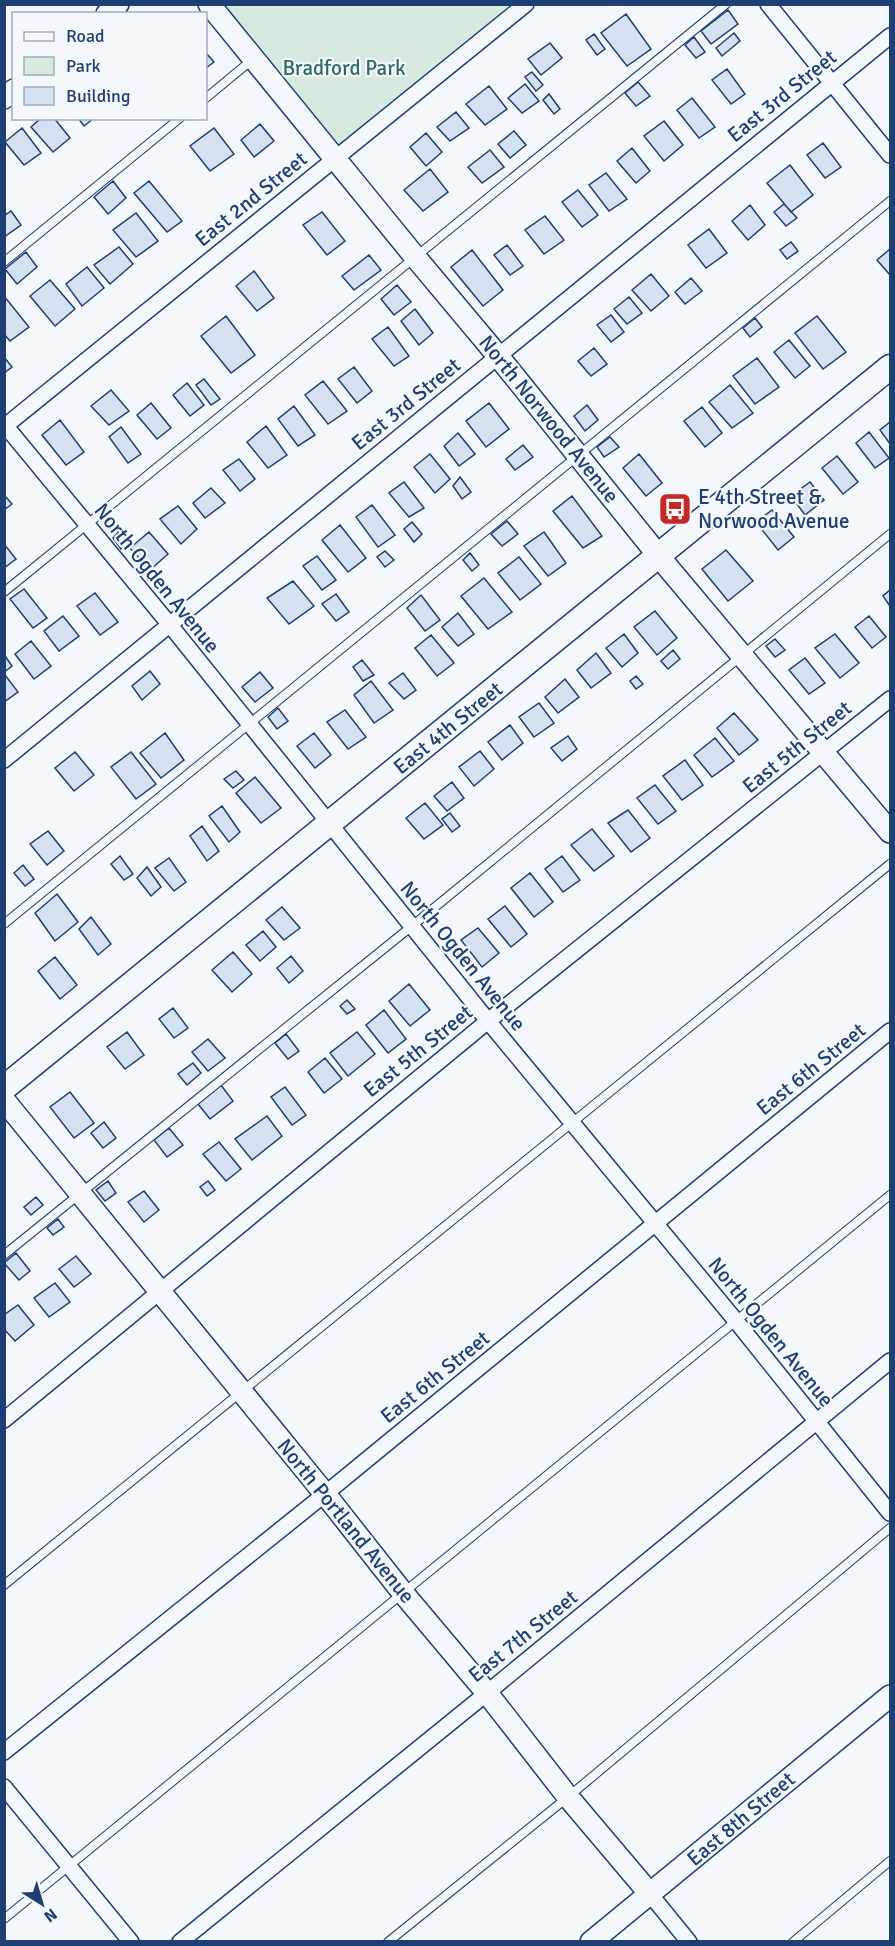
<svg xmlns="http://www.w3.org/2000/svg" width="895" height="1946" font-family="Signika,sans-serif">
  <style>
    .green { fill: #d7e8df; stroke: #687fa3; stroke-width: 1.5 }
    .building { fill: #d5e0f0; stroke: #1d3f73; stroke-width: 1.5 }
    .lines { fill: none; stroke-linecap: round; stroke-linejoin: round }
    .lane-casing { stroke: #1d3f73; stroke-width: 10 }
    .street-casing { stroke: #1d3f73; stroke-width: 18 }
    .secondary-casing { stroke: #1d3f73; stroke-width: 24 }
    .primary-casing { stroke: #1d3f73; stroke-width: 27 }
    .lane { stroke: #f4f7fb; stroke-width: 8 }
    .street { stroke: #f4f7fb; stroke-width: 15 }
    .secondary { stroke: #f4f7fb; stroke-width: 21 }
    .primary { stroke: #f4f7fb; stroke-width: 24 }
    .labels { text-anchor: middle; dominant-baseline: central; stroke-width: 4.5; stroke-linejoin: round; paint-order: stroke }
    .park-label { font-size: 21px; fill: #2c6c60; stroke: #f4f7fb }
    .street-label { font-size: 21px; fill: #1d3f73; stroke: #f4f7fb }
    .poi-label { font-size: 21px; fill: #1d3f73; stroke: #f4f7fb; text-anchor: start }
  </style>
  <rect width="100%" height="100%" fill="#f4f7fb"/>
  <path class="green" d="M209,5H526L335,158Z"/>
  <path class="building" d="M728,10L738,24L711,44L701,31Z
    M626,14L651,49L627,66L601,33Z
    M734,33L740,41L722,56L716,48Z
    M594,34L605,49L597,55L586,40Z
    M694,37L705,52L696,58L685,45Z
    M550,43L562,58L541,75L528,59Z
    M206,53L214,62L206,68Z
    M727,69L745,94L731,104L712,80Z
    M532,72L543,85L536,91L525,77Z
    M638,82L650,96L636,106L625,93Z
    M525,84L539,101L522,113L508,98Z
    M489,86L507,109L485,125L466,104Z
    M549,94L560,109L554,114L543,100Z
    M692,98L715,127L699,138L677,110Z
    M456,112L469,128L450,141L437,127Z
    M41,118H54L70,138L53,152L31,127Z
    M78,118H94L84,126Z
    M664,121L683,145L664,161L644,136Z
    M260,124L274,141L254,157L241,140Z
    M22,128L41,153L24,165L5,142Z
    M214,128L234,154L210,171L190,146Z
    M514,131L526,145L510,158L498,144Z
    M426,133L442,152L426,166L410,147Z
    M823,143L841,167L825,178L807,155Z
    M632,148L650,171L636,183L617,161Z
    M490,150L504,167L482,183L468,167Z
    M790,165L813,195L791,212L767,183Z
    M430,169L448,192L423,211L404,190Z
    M606,173L627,199L609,211L589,185Z
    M113,181L126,198L108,214L94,197Z
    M149,181L182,221L167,232L134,193Z
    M578,190L598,215L582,227L562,202Z
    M784,204L797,218L786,226L774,212Z
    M750,205L765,225L748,240L732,221Z
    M11,211L21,225L4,237V216Z
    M322,212L345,241L327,255L303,225Z
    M136,213L158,241L136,257L113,230Z
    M545,216L564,240L544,254L525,230Z
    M709,229L727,253L706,268L688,245Z
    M791,242L798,251L787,259L780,250Z
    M507,245L523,266L510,275L494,255Z
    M119,247L133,264L110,284L94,265Z
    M890,249V275L877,260Z
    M472,250L503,290L483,306L451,267Z
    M26,252L37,267L17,284L5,269Z
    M369,255L381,270L354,290L342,276Z
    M87,267L104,288L82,306L66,284Z
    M254,271L274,298L257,311L236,286Z
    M651,274L669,296L651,311L632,290Z
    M691,278L702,291L685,304L675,292Z
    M50,280L75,309L55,326L30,296Z
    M397,285L411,302L394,315L381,299Z
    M4,296L29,327L10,341L4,334Z
    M629,297L642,313L627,324L614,309Z
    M415,309L433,333L419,345L401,321Z
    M611,315L624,332L611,342L597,325Z
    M226,316L255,355L231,373L201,336Z
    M817,316L846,352L823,369L795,333Z
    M755,318L762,327L750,337L743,328Z
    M388,327L409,356L394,366L372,339Z
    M789,340L810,366L795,378L774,352Z
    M594,348L607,364L591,376L578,361Z
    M4,357L12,367L4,373Z
    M757,358L779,387L755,404L733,376Z
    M354,367L372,391L357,403L338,379Z
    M204,379L220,399L211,405L196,385Z
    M323,381L347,411L328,424L305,395Z
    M187,383L204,405L190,416L173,395Z
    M730,385L753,413L732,428L709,402Z
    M111,390L129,411L109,425L91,406Z
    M151,403L171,428L157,439L137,415Z
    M489,403L509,429L486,447L466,421Z
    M587,405L598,420L585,431L574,416Z
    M294,406L315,435L298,446L278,419Z
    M702,407L722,433L705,447L684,421Z
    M60,420L84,452L66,465L42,435Z
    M890,422V444L880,430Z
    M266,426L287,455L268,468L247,442Z
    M121,427L141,454L128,463L109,437Z
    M869,432L889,458L875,468L856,443Z
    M458,433L475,454L459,466L444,446Z
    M610,437L619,447L604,457L597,447Z
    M523,445L533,457L515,470L506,459Z
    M430,454L450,479L435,493L414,467Z
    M639,454L662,483L646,496L623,468Z
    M837,456L858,482L843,494L822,468Z
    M239,459L255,479L240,491L223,470Z
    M460,477L471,492L462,499L453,486Z
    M404,482L424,508L409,517L389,493Z
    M810,482L824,500L805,515L791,496Z
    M211,488L225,503L205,518L193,503Z
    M4,495L12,504L4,510Z
    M572,496L602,536L583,548L553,511Z
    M372,505L395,535L378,547L356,517Z
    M178,506L197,529L181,544L160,519Z
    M772,510L794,537L778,550L756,522Z
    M507,521L518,534L502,546L491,534Z
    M412,522L422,534L414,542L404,529Z
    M340,525L366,558L348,572L322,540Z
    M121,529L129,540L121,549L113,538Z
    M149,532L168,554L150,570L130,548Z
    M544,532L566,563L548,576L524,546Z
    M4,544L16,559L4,568Z
    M726,550L753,581L728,601L702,569Z
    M385,551L394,560L385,567L377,557Z
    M470,553L479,565L472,571L463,560Z
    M317,556L336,580L322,590L303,566Z
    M519,557L541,584L520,600L498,573Z
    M484,578L512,612L488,629L461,596Z
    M293,581L314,606L289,624L267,598Z
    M24,589L47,618L33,628L10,599Z
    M890,590V606L883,596Z
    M95,593L118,622L100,635L77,606Z
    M336,594L349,612L336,621L322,604Z
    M421,595L440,620L425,631L407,608Z
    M655,611L677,638L657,655L634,627Z
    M458,613L474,634L458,646L442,627Z
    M63,616L79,636L59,651L44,631Z
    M869,616L886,637L872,648L855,627Z
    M624,634L638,653L622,667L606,648Z
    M835,634L859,663L840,678L815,648Z
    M431,635L454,663L437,676L415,648Z
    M775,639L785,650L775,657L766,646Z
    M31,641L51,666L34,679L15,654Z
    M673,650L680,659L668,669L661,661Z
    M596,653L611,673L591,688L577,670Z
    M5,656L12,666L4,672V657Z
    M805,658L825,683L809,694L789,670Z
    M362,660L374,675L363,681L353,667Z
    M150,671L160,684L142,700L132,686Z
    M260,672L273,688L255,702L242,687Z
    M403,673L416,690L404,699L389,683Z
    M5,675L18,692L4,702V676Z
    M636,676L643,684L636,689L630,681Z
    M565,679L579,697L558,713L545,697Z
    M371,681L393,710L374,723L354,695Z
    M539,703L554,723L534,737L519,717Z
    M278,708L288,721L277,729L268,717Z
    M345,710L366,737L348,749L327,722Z
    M734,713L758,740L739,755L717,728Z
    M510,725L523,743L502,760L488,742Z
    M165,733L184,760L161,778L140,753Z
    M314,733L331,755L315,768L297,746Z
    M568,736L577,749L562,761L551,748Z
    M715,738L734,761L712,777L694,755Z
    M480,751L494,769L474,786L459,767Z
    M75,752L94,775L74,791L55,768Z
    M131,752L156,784L136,799L111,767Z
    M685,760L703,785L682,800L663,776Z
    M236,771L244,780L233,788L224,779Z
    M255,777L281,808L261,823L236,793Z
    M452,782L464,798L447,811L434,796Z
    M655,785L676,811L658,824L637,798Z
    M425,803L443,825L424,839L406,818Z
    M222,806L240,832L229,842L209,816Z
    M628,810L650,838L631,852L608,823Z
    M450,813L460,826L452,832L442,819Z
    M202,826L219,851L207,861L190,836Z
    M592,829L614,856L594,871L571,845Z
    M48,831L64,851L47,865L30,844Z
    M120,856L133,874L124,880L111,864Z
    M562,856L580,880L563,892L545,869Z
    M169,858L186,882L174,891L155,868Z
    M23,865L34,879L25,886L14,873Z
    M147,867L161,887L151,896L137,878Z
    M530,873L553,902L534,917L511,888Z
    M57,894L78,922L55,941L35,913Z
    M505,906L527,934L511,947L488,919Z
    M282,907L300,928L284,940L266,920Z
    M91,917L111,944L98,955L79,929Z
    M478,928L499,953L482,967L461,940Z
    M263,931L276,947L260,961L246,945Z
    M233,952L252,974L232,992L212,970Z
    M291,956L303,971L289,983L277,968Z
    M55,957L77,985L60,999L38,971Z
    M409,984L430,1010L410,1026L389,1001Z
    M347,1000L355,1009L347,1014L340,1006Z
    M173,1008L188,1028L174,1038L159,1019Z
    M384,1010L406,1039L388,1053L366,1025Z
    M127,1032L144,1055L125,1069L107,1047Z
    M357,1032L375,1054L348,1076L330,1053Z
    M286,1034L299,1051L288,1059L275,1043Z
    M208,1039L225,1058L208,1071L192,1052Z
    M325,1058L342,1079L324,1093L308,1072Z
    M193,1063L201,1073L187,1085L178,1074Z
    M221,1085L233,1101L210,1119L198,1104Z
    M285,1087L306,1115L292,1125L271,1097Z
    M70,1092L94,1123L74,1138L50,1107Z
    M267,1116L282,1136L252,1160L235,1139Z
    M104,1122L116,1138L103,1148L91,1133Z
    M169,1128L183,1145L167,1157L154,1140Z
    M219,1142L241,1169L226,1181L203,1154Z
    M108,1181L116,1193L105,1201L96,1190Z
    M208,1181L215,1190L207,1196L200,1187Z
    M144,1191L159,1210L144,1222L128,1202Z
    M36,1197L43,1205L31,1215L24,1207Z
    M58,1219L64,1227L53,1235L47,1228Z
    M16,1253L30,1271L19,1280L4,1263Z
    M76,1256L91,1274L74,1287L59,1269Z
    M55,1283L70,1302L49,1317L34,1298Z
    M18,1305L34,1325L15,1341L4,1329V1315Z"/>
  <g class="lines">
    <g class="lane-casing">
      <path id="lane" d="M206,98L253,59
        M4,262L180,118
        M4,592L726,4
        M4,924L890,201
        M4,1255L412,926L890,534
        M4,1585L890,864
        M4,1919L890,1195
        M388,1942L568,1797L890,1528
        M793,1942L890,1861"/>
    </g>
    <g class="street-casing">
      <path id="street" d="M768,4L890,155
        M4,424L170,625L488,1021L736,1321L890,1513
        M4,427L526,4
        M4,760L890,36
        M4,1420L488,1021L890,699
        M4,1752L325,1494L890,1031
        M4,1787L131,1942
        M650,1894L689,1942
        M180,1942L487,1693L890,1361"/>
    </g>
    <g class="secondary-casing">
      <path id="secondary" d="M209,4L416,258L498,356L666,565L890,832
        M107,14L118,4
        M4,98L14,90
        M4,1100L325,1494L403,1593L487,1693L568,1797L650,1894
        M591,1942L890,1696"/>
    </g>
    <g class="primary-casing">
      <path id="primary" d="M4,1088L890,367"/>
    </g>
    <use href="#lane" class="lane"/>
    <use href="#street" class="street"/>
    <use href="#secondary" class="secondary"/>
    <use href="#primary" class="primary"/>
  </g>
  <defs>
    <g id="bus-square" transform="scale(1.725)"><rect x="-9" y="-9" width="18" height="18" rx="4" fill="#c62828" stroke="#f4f7fb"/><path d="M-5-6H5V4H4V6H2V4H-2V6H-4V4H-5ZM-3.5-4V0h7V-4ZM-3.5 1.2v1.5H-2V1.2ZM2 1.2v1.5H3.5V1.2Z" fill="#fff"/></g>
  </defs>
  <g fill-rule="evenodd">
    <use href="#bus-square" x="675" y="509"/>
  </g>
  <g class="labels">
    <g class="park-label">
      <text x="344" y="68">Bradford Park</text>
    </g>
    <g class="street-label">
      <text transform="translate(782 96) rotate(-39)">East 3rd Street</text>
      <text transform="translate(251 199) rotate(-39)">East 2nd Street</text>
      <text transform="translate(406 404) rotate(-39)">East 3rd Street</text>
      <text transform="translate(549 419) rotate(51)">North Norwood Avenue</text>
      <text transform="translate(157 578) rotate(51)">North Ogden Avenue</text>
      <text transform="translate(448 728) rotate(-39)">East 4th Street</text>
      <text transform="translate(797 747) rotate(-39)">East 5th Street</text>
      <text transform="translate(463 956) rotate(51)">North Ogden Avenue</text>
      <text transform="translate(418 1051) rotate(-39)">East 5th Street</text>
      <text transform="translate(811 1069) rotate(-39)">East 6th Street</text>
      <text transform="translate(771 1332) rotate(51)">North Ogden Avenue</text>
      <text transform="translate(435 1377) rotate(-39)">East 6th Street</text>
      <text transform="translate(346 1521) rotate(51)">North Portland Avenue</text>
      <text transform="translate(523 1636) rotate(-39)">East 7th Street</text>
      <text transform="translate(741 1819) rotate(-40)">East 8th Street</text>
    </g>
    <g class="poi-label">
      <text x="698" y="497">E 4th Street &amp;<tspan x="698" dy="24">Norwood Avenue</tspan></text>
    </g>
  </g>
  <rect width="895" height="1946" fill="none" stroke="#1d3f73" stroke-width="12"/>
  <rect x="12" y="12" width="195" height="108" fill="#f4f7fb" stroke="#9eadc5" stroke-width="1.5"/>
  <rect x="24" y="32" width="30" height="9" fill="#f4f7fb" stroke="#9eadc5" stroke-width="1.5"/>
  <text x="66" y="42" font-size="18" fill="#1d3f73">Road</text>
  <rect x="24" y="57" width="30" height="18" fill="#d7e8df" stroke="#9eadc5" stroke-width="1.5"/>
  <text x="66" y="72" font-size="18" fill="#1d3f73">Park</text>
  <rect x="24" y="87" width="30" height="18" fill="#d5e0f0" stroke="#9eadc5" stroke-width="1.5"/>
  <text x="66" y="102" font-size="18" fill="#1d3f73">Building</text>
  <g transform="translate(42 1904) rotate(143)" stroke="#f4f7fb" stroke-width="4.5" paint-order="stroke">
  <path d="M0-4.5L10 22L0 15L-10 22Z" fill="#1d3f73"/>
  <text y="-9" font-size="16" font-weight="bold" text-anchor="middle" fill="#1d3f73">N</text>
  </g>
</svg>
